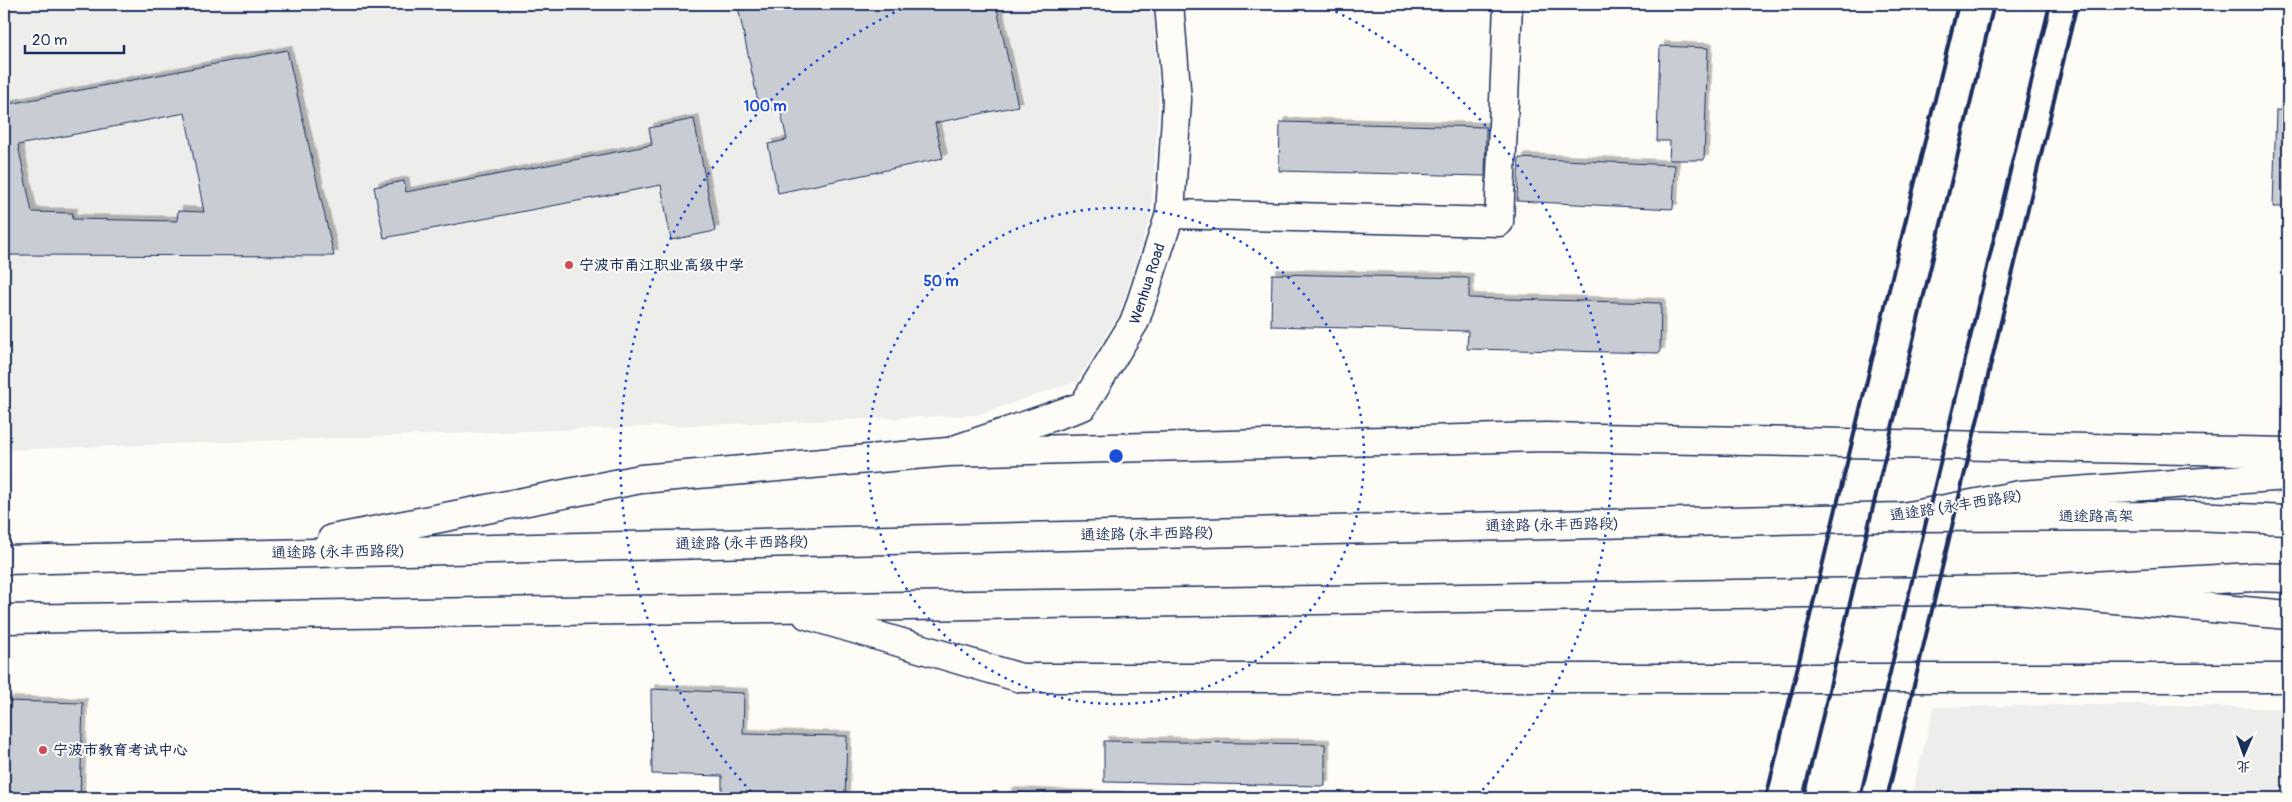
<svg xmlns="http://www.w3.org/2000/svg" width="2292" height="802" font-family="Pangolin,'LXGW WenKai TC',sans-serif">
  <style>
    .built { fill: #edeeec }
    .building { fill: #c9ccd3; stroke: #1b2f5e; fill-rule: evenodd; filter: url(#shadow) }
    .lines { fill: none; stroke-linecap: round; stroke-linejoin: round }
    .minor-casing { stroke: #1b2f5e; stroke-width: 31 }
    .major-casing { stroke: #1b2f5e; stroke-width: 31 }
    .highway-casing { stroke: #1b2f5e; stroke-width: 31 }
    .minor { stroke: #fdfcf7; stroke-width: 28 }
    .major { stroke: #fdfcf7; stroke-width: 28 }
    .highway { stroke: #fdfcf7; stroke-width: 28 }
    .rail { stroke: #1b2f5e; stroke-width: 4 }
    .ring { fill: none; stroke: #1d4ed8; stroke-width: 2.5; stroke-dasharray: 2.5 5 }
    .poi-dot { fill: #d1495b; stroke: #fdfcf7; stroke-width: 2 }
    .labels { text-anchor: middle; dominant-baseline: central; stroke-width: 4; stroke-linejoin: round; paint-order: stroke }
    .poi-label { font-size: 15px; font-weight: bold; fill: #1b2f5e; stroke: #fdfcf7; text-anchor: start }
    .street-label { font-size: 15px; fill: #1b2f5e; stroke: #fdfcf7 }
    .centre { fill: #1d4ed8; stroke: #fdfcf7; stroke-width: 2.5 }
    .ring-label { font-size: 15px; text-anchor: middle; font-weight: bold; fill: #1d4ed8; stroke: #fdfcf7; stroke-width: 4; stroke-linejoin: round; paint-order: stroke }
  </style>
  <defs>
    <filter id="shadow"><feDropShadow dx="4.5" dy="-4.5" stdDeviation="0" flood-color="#0004"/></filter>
  </defs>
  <rect width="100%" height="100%" fill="#fdfcf7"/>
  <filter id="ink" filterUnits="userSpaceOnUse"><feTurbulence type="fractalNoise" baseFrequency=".02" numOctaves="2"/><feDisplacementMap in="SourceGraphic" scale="10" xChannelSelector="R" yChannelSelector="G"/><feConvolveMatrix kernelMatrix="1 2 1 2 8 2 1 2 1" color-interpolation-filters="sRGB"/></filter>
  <g filter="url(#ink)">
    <path class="built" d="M4,4H1153L1159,97L1151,215L1119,315L1077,381L977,415L4,450Z
      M2141,704L2288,709V798H1911L1934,707Z"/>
    <path class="building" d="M751,4H996L1018,106L935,123L943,158L778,193L768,144L787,140L780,108L760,111L738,7Z
      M1660,46L1708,48L1704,160H1669L1670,141H1657Z
      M287,50L334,256L4,255V105ZM185,113L204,212L178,211L177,221L72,219L73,213L32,212L18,145Z
      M2276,110L2288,111V207H2273Z
      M694,119L715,231L671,240L661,185L384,238L374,187L404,181L406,192L652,145L649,128Z
      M1280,122L1486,127L1485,176L1279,171Z
      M1519,158L1675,165L1673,209L1517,201Z
      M1272,274L1469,278V298L1661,303L1660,353L1467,349L1468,331L1271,326Z
      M651,689L744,693L743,734L847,736L845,798H722V776L652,774Z
      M4,701L83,703L80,798H4Z
      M1104,741L1325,744V786L1104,782Z
      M1008,792L1117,796V798H1009Z"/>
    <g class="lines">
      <g class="minor-casing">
        <g id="minor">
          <path d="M1170,214L1499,222L1508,4"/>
          <path id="s1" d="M957,449L1083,406L1135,321L1170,214L1177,100L1169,4"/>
        </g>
      </g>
      <g class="major-casing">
        <path id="major" d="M332,539L641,479L948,452L1546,437L2288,452
          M4,560L1903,517L2020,495L2288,476
          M807,615L1021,678H2288
          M4,619L2015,590L2288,615"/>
      </g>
      <g class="highway-casing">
        <path id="highway" d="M1903,517L2192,516L2288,520
          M2015,590L2254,577L2288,578"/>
      </g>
      <use href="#minor" class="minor"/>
      <use href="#major" class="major"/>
      <use href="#highway" class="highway"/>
      <path class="rail" d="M1766,798L1958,4
        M1803,798L1994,4
        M1860,798L2050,4
        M1887,798L2077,4"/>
    </g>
  </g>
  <g class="ring">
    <circle cx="1116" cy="456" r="248"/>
    <path d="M756 797A496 496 0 0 1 910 5M1322 5A496 496 0 0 1 1476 797"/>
  </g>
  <g class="poi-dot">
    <circle cx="569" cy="265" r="5"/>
    <circle cx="43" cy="750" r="5"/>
  </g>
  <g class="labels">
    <g class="poi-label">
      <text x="579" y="265">宁波市甬江职业高级中学</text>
      <text x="53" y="750">宁波市教育考试中心</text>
    </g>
    <g class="street-label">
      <text stroke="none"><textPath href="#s1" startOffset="272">Wenhua Road</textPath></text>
      <text transform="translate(1956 506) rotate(-9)">通途路 (永丰西路段)</text>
      <text x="2096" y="516">通途路高架</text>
      <text transform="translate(1552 525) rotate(-1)">通途路 (永丰西路段)</text>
      <text transform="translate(1147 534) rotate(-1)">通途路 (永丰西路段)</text>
      <text transform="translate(742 543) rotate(-1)">通途路 (永丰西路段)</text>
      <text transform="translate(338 552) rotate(-1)">通途路 (永丰西路段)</text>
    </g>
  </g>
  <circle cx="1116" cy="456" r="8" class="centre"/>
  <g class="ring-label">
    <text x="765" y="111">100 m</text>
    <text x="941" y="286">50 m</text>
  </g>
  <rect width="2292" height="802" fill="none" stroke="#fdfcf7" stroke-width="20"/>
  <rect x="10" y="10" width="2272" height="782" fill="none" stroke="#1b2f5e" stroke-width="2" filter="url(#ink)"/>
  <g transform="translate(2244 754) rotate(182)" stroke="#fdfcf7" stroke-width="4" paint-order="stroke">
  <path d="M0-4L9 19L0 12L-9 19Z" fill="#1b2f5e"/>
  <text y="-8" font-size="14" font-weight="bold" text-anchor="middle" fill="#1b2f5e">北</text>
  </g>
  <path d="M25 45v8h99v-8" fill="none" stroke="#1b2f5e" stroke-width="2.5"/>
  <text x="32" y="45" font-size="15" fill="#1b2f5e" stroke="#fdfcf7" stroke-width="4" paint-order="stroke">20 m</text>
</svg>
